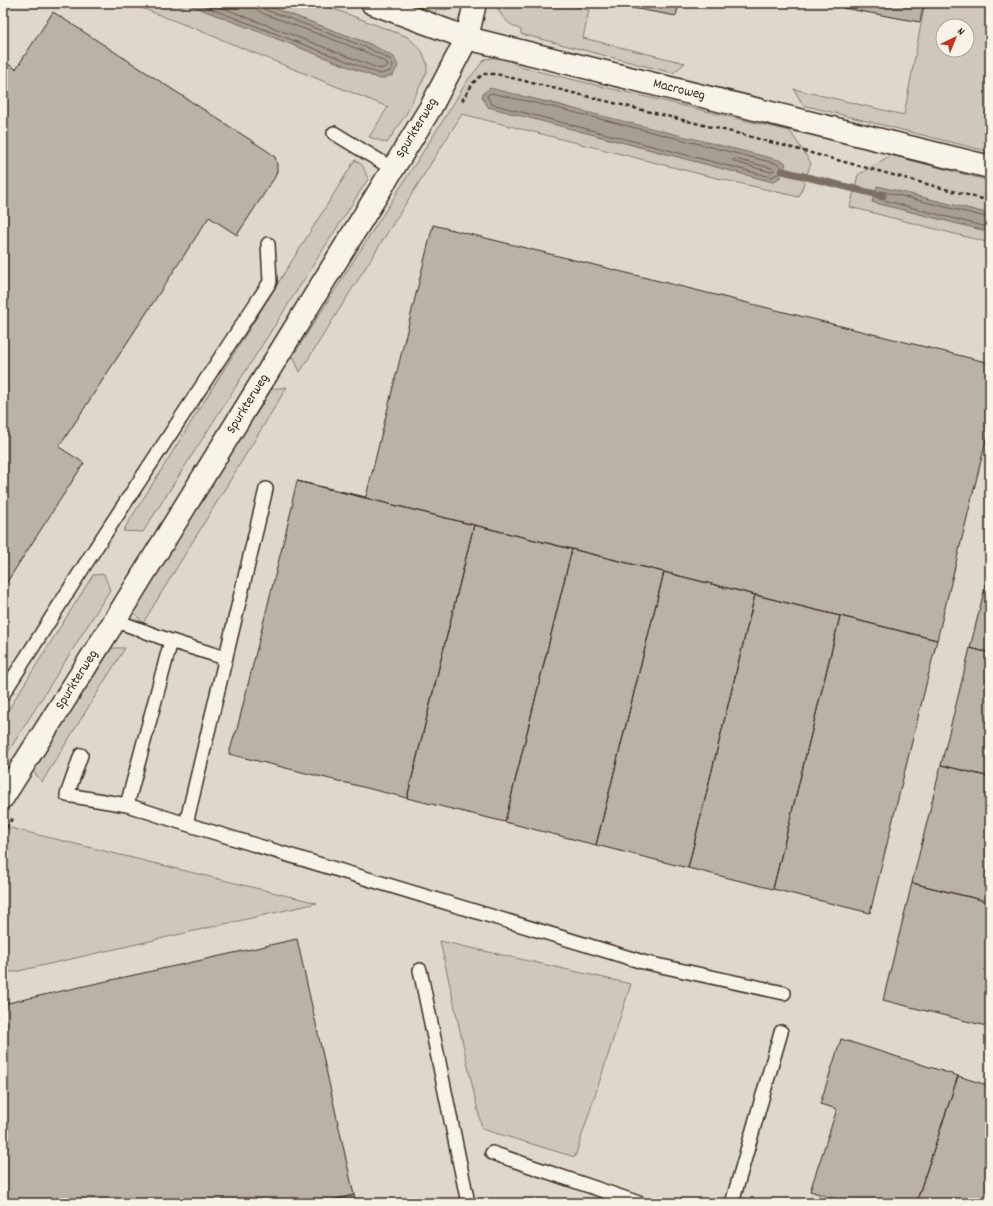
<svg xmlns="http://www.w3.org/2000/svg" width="993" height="1206" font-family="Dekko,sans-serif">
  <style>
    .built { fill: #ddd7cc; fill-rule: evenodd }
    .green { fill: #cec8bc; stroke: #84796d; fill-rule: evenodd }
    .water { fill: #a89f93; stroke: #7c7064 }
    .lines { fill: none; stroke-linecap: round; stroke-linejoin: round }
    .shore { stroke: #67594d; stroke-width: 1 }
    .stream { stroke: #7c7064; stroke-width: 7 }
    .building { fill: #bab2a7; stroke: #3b2a1e }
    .lane-casing { stroke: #3b2a1e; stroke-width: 16 }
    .street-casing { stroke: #3b2a1e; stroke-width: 25 }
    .path { stroke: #3b2a1e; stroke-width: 2.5; stroke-dasharray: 4 3; stroke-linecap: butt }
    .lane { stroke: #f7f3e8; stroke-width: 13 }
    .street { stroke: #f7f3e8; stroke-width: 22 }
    .labels { text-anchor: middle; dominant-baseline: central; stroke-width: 3; stroke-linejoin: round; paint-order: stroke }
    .street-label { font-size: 14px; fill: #3b2a1e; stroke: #f7f3e8 }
  </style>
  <rect width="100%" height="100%" fill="#ece7dc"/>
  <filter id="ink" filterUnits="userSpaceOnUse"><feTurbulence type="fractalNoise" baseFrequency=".025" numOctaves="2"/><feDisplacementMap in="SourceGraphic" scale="8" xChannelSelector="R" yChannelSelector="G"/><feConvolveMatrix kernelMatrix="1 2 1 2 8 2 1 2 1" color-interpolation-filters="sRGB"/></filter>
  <g filter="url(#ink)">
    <path class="built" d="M3,3H990V1203H3ZM943,26H967V50H943Z"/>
    <path class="green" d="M129,3H185L380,79L393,75L394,57L370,44L260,3H318L408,37L422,51L427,63V72L406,114L387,143L369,137L388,107C301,73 216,36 129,3Z
      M406,3H459C452,10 446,10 437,9L435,13Z
      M496,3H559L589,10L583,38L685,63L673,73L521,34V30C508,24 500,17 496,3Z
      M925,3H990V152L803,105L794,89L904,115ZM943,26H967V50H943Z
      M501,57L524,68L790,131L811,163L799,197L704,175L462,114L300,372L293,356L449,111L467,81L485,59ZM520,96L558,104L781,177L773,182L488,107Z
      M891,155L990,181V214L877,186L872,202L990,232V243L850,207L858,175Z
      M355,160L363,166L368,179L143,532L123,531Z
      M287,387L143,623L133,611L271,389Z
      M104,574L110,590L3,760V718L93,575Z
      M112,648H125L42,782L33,771Z
      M11,828L14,829L317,903L14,972L3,971V831Z
      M440,941L631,984L575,1157L482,1129Z"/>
    <path class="water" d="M185,3H260L370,44L394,57L398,66L393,75L380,79Z
      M490,88L779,160L786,163C783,174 782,176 773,182L488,107L482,97L483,93Z
      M877,186L990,214V232L872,202Z"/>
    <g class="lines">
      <path class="shore" d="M196,3L380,74L390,71L393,67L391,60L368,48L264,9L261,6V3
        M210,3L380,69L388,66L387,63L366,52L262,13L257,9L256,3
        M491,93L557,108L778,164L781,167L778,174L771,177L491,104L487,96Z
        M734,159L772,168L774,170L771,172L735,162L733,161Z
        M990,218L881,191L879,192L878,197L879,199L990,228"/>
      <path class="stream" d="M783,171L883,196"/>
    </g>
    <path class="building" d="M605,3H679L676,16Z
      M844,3H924L920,22L843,8Z
      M53,12L269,152L275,157L277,164V171L275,177L237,235L209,217L59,447L84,463L3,588V61L16,69Z
      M433,225L990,363V424L937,640L297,481L366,497Z
      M297,481L474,525L407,798L229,754L235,733H236L293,503L292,502Z
      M474,525L572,549L505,822L407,798Z
      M572,549L664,572L596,845L505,822Z
      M990,567V653L970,648Z
      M664,572L755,595L688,868L596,845Z
      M755,595L840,616L773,889L688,868Z
      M840,616L937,640L870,913L773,889Z
      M970,648L990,653V777L941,765Z
      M941,765L990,777V902L912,883Z
      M912,883L990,902V1027L883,1000Z
      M297,939L354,1195L319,1203H3V1004Z
      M841,1039L958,1076L916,1203H848L810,1191L837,1109L820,1104Z
      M958,1076L990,1086V1203H916Z
      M354,1195L356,1203H319Z"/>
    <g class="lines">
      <g class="lane-casing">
        <path id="lane" d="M334,133L393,169
          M114,620L171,641L225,658
          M3,694L95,549L270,282L268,244
          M81,755L67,795L127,805L186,824L643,962L784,993
          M127,805L171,641
          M186,824L266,489
          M420,970L468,1203
          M492,1153L639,1203
          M732,1203L781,1032"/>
      </g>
      <g class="street-casing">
        <path id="street" d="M372,3L467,38L990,167
          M3,797L117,617L431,107L467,38L475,3"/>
      </g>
      <path class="path" d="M462,101L473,83L483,74H496L744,135L990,201
        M3,834L13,817"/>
      <use href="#lane" class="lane"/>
      <use href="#street" class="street"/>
    </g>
  </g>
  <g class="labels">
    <g class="street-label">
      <text transform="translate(679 90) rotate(14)">Macroweg</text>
      <text transform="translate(417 128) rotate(-59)">Spurkterweg</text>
      <text transform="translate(248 404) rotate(-58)">Spurkterweg</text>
      <text transform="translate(77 680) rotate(-58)">Spurkterweg</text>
    </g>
  </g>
  <rect width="993" height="1206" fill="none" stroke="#f7f3e8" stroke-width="16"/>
  <rect x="8" y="8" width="977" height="1190" fill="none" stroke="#3b2a1e" stroke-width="1.5" filter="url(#ink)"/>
  <g transform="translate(955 38) rotate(43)"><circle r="19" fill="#f7f3e8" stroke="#aca397"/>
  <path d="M0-3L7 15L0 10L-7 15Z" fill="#c8321e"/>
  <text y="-6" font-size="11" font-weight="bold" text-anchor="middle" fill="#3b2a1e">N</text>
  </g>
</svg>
